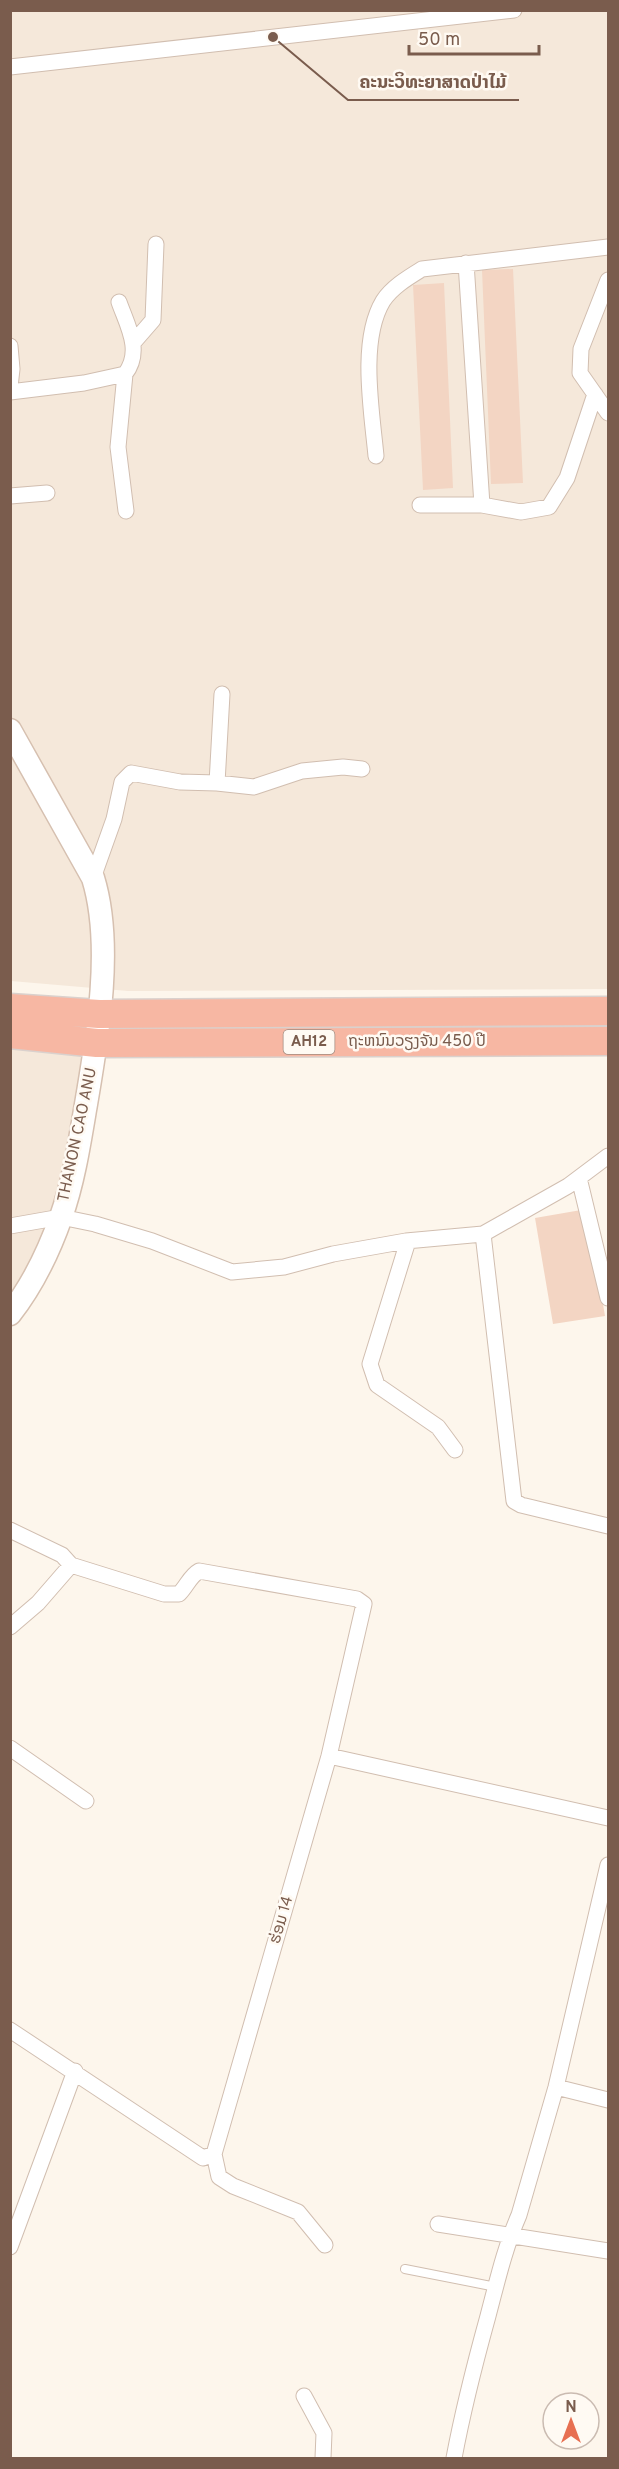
<svg xmlns="http://www.w3.org/2000/svg" width="619" height="2469" font-family="Overpass,'Noto Sans Lao',sans-serif">
  <style>
    .residential { fill: #f5e8da }
    .building { fill: #f3d5c3 }
    .lines { fill: none; stroke-linecap: round; stroke-linejoin: round }
    .lane-casing { stroke: #d1beb0; stroke-width: 10 }
    .street-casing { stroke: #d1beb0; stroke-width: 17 }
    .secondary-casing { stroke: #d6c0b0; stroke-width: 25 }
    .highway-casing { stroke: #dad1cd; stroke-width: 31 }
    .lane { stroke: #fff; stroke-width: 8 }
    .street { stroke: #fff; stroke-width: 15 }
    .secondary { stroke: #fff; stroke-width: 22 }
    .highway { stroke: #f7b7a3; stroke-width: 28 }
    .labels { text-anchor: middle; dominant-baseline: central; stroke-width: 5; stroke-linejoin: round; paint-order: stroke }
    .shield { fill: #fffaf3; stroke: #a28b7f; stroke-width: 1.5 }
    .shield-label { font-size: 15px; font-weight: bold; fill: #7a5c4d }
    .street-label { font-size: 16px; fill: #7a5c4d; stroke: #fffaf3 }
    .leader { fill: none; stroke: #7a5c4d; stroke-width: 2 }
    .callout-dot { fill: #7a5c4d; stroke: #fffaf3; stroke-width: 2 }
    .callout-label { font-size: 18px; text-anchor: middle; font-weight: bold; fill: #7a5c4d; stroke: #fffaf3; stroke-width: 5; stroke-linejoin: round; paint-order: stroke }
  </style>
  <rect width="100%" height="100%" fill="#fdf6ec"/>
  <path class="residential" d="M10,11H608V989L128,991L11,981Z
    M11,1034L97,1043L76,1160L11,1314Z"/>
  <path class="building" d="M513,269L523,483L491,484L482,270Z
    M444,283L453,488L423,490L413,285Z
    M587,1209L605,1316L553,1324L535,1218Z"/>
  <g class="lines">
    <g class="lane-casing">
      <path id="lane" d="M405,2269L496,2287"/>
    </g>
    <g class="street-casing">
      <path id="street" d="M10,67L514,10
        M608,280L581,349L580,373L608,413
        M133,343L153,320L156,244
        M10,346L12,369L10,387
        M125,374L118,447L126,511
        M10,392L84,383L125,374C143,351 127,325 119,302
        M376,456C372,412 359,341 383,301C392,287 409,277 422,269L608,247
        M10,496L47,493
        M420,505H482L466,263
        M482,505L521,512L549,507L567,478L595,394
        M217,783L222,694
        M93,878L114,819L122,782L131,773L180,782L217,783L254,787L302,771L343,767L362,769
        M579,1178L608,1298
        M10,1226L61,1217L95,1224L152,1241L232,1272L284,1267L333,1254L406,1241L483,1234L568,1186L608,1156
        M483,1234L514,1501L521,1505L608,1526
        M408,1241L370,1364L377,1385L438,1427L455,1450
        M10,1530L62,1555L71,1565L164,1594H179C187,1586 190,1576 199,1571L357,1599L364,1604L329,1756L214,2154L219,2177L233,2186L298,2212L325,2245
        M10,1627L38,1603L71,1565
        M10,1748L86,1801
        M329,1756L608,1818
        M10,2030L203,2158L214,2154
        M556,2087L608,2100
        M438,2224L608,2251
        M10,2247L75,2071
        M304,2396L324,2433L323,2458
        M454,2458C463,2410 475,2363 488,2316C497,2282 505,2247 519,2215L556,2087L608,1865"/>
    </g>
    <g class="secondary-casing">
      <path id="secondary" d="M10,730L93,878C114,946 97,1040 85,1110C79,1146 73,1183 61,1217C49,1251 32,1286 10,1314"/>
    </g>
    <g class="highway-casing">
      <path id="highway" d="M10,1008L99,1014L608,1011
        M10,1034L97,1043L608,1041"/>
    </g>
    <use href="#lane" class="lane"/>
    <use href="#street" class="street"/>
    <use href="#secondary" class="secondary"/>
    <use href="#highway" class="highway"/>
  </g>
  <g class="labels">
    <rect class="shield" x="283.5" y="1030" width="51" height="24" rx="4.5"/>
    <g class="shield-label">
      <text x="309" y="1042">AH12</text>
    </g>
    <g class="street-label">
      <text x="417" y="1042">ຖະຫນົນວຽງຈັນ 450 ປີ</text>
      <text transform="translate(78 1135) rotate(-78)">THANON CAO ANU</text>
      <text transform="translate(282 1920) rotate(-74)">ຮ່ອມ 14</text>
    </g>
  </g>
  <path class="leader" d="M273 37L348 100H519"/>
  <circle class="callout-dot" cx="273" cy="37" r="6"/>
  <g class="callout-label">
    <text x="433" y="88">ຄະນະວິທະຍາສາດປ່າໄມ້</text>
  </g>
  <rect width="619" height="2469" fill="none" stroke="#7a5c4d" stroke-width="24"/>
  <g transform="translate(571 2421)"><circle r="28" fill="#fffaf3" stroke="#cabbb1" stroke-width="1.5"/>
  <path d="M0-4.5L10 22L0 15L-10 22Z" fill="#e76f51"/>
  <text y="-9" font-size="16" font-weight="bold" text-anchor="middle" fill="#7a5c4d">N</text>
  </g>
  <path d="M409 45v9h130v-9" fill="none" stroke="#7a5c4d" stroke-width="3"/>
  <text x="418" y="45" font-size="18" fill="#7a5c4d" stroke="#fffaf3" stroke-width="4.5" paint-order="stroke">50 m</text>
</svg>
